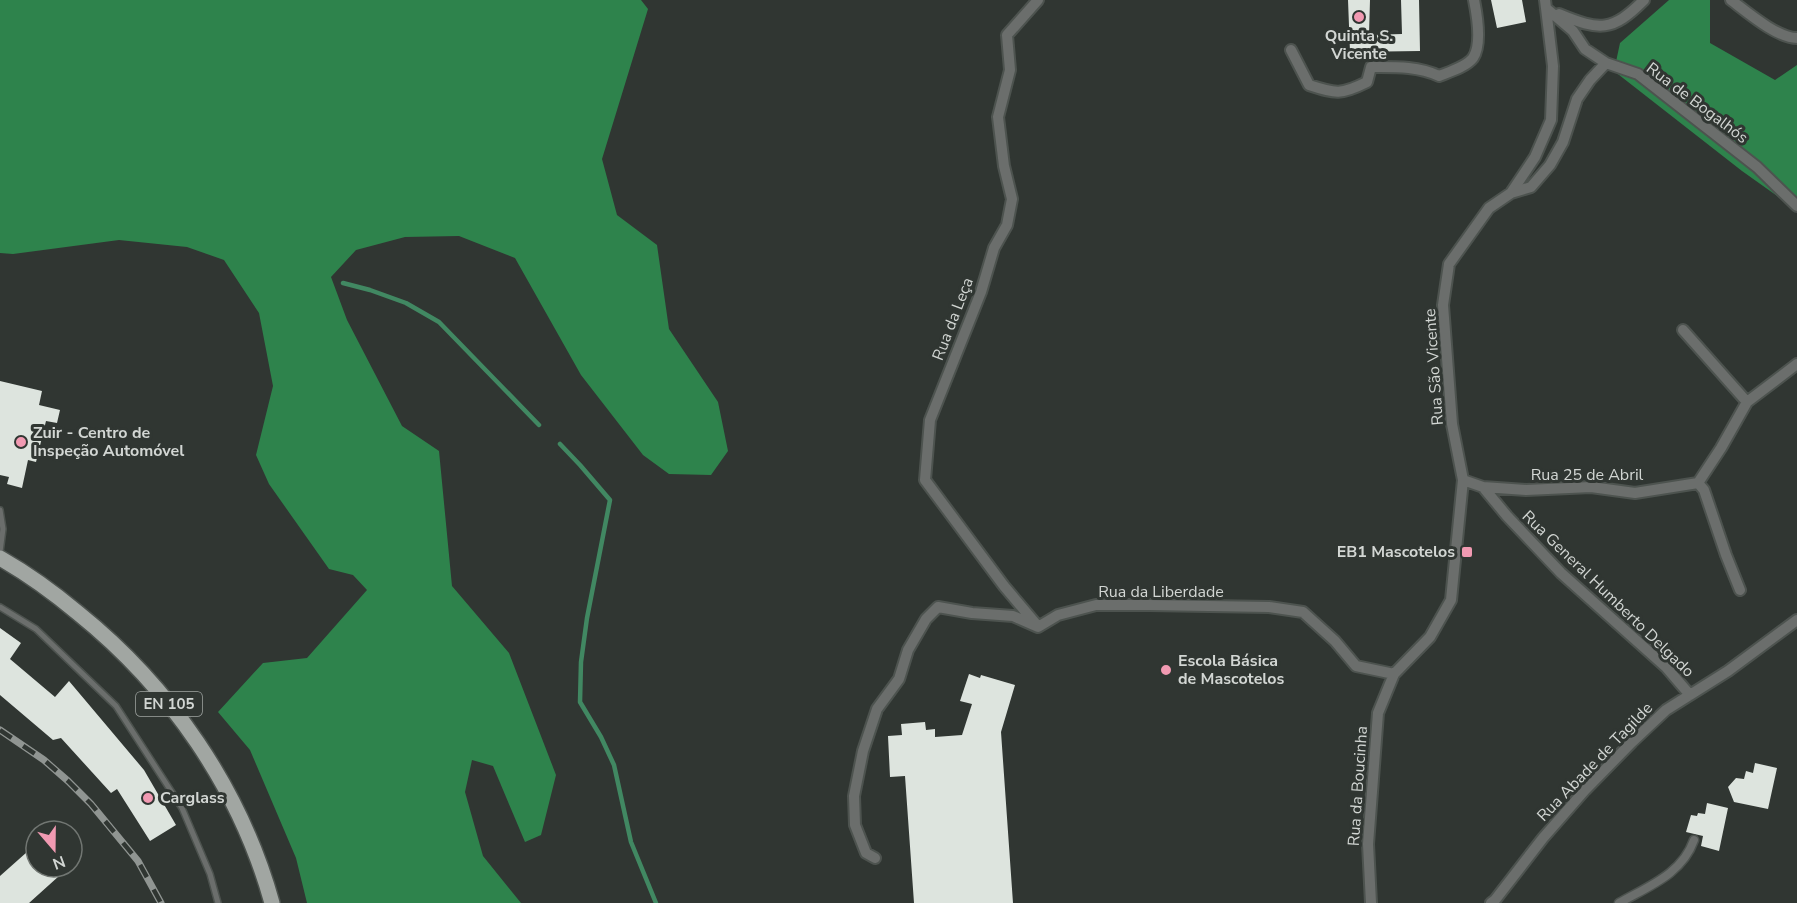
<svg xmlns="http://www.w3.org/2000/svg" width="1797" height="903" font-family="'Nunito Sans',sans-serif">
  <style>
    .forest { fill: #2e834c }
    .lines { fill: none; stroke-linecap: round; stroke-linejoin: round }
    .stream { stroke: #418862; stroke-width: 4.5 }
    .building { fill: #dde4de }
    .service-casing { stroke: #4d534f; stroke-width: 8 }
    .pedestrian-casing { stroke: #4d534f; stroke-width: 11 }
    .minor-casing { stroke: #4d534f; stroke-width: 14 }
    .primary-casing { stroke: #4d534f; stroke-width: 18 }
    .service { stroke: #6b6e6c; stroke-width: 5 }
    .pedestrian { stroke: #6b6e6c; stroke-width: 8 }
    .minor { stroke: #6b6e6c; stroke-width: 10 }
    .primary { stroke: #a1a6a2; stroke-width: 15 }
    .rail-casing { stroke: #909592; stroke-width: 7 }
    .rail { stroke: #303632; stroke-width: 4.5; stroke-dasharray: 14; stroke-linecap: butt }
    .poi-dot { fill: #f19ab2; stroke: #303632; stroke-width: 2 }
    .labels { text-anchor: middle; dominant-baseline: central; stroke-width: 6; stroke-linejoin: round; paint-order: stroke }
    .shield { fill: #303632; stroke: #a1a6a3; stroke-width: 1.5 }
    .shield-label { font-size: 15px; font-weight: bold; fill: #d2d6d3 }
    .poi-label { font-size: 16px; font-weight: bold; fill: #d2d6d3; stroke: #303632; text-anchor: start }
    .street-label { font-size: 16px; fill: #d2d6d3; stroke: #303632 }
  </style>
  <rect width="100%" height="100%" fill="#303632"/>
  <path class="forest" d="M0,0H641L648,9L602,159L617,215L657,245L669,329L718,402L728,451L711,475L669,474L643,455L581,375L515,258L459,236L405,237L356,250L331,277L347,320L402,426L439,451L452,586L509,653L556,775L541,835L525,842L493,766L472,760L465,792L483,856L521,903H307L296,858L250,750L218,712L263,663L307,658L367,590L353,575L329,569L269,484L256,455L273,386L259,313L224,260L187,247L119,240L13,254L0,253Z
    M1669,0H1710V43L1775,80L1797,65V210L1742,171L1614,71L1620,43Z"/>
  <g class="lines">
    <path class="stream" d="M343,283L370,290L406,303L439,322L539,425
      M560,444L580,465L610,500L587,618L581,662L580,702L601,737L614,765L631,842L656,903"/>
  </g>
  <path class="building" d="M1348,0H1370L1369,35L1402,34L1401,0H1419L1420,51L1350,52Z
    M1491,0H1522L1526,22L1497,28Z
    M0,381L42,391L39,405L60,410L57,423L46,421L36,462L28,460L22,488L7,484L9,477L0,475Z
    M0,628L21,643L10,659L55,697L69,681L144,770L176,825L150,841L117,789L111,793L61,738L53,740L0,695Z
    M969,674L980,678L981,675L1015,685L1001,732L1013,903H914L905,776L890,777L888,736L902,735L901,724L925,722L926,730L935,729V737L962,735L972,704L960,701Z
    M1755,763L1777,768L1768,809L1734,802L1728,787L1736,778L1744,779L1746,771L1753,773Z
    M1707,803L1728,808L1719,851L1701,846L1703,836L1686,832L1691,815L1697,816L1698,813L1705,814Z
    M36,844V867H51L59,876L29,903H0V876Z"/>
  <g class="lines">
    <g class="service-casing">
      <path id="service" d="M0,510L3,529L0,552
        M0,607L36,629L116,706L182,808L210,874L218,903"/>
    </g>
    <g class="pedestrian-casing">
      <path id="pedestrian" d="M1619,903C1649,886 1682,874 1694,840"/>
    </g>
    <g class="minor-casing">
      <path id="minor" d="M1731,0C1747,12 1777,38 1797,38
        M1547,9L1573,31L1585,49L1606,63L1638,74L1757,167L1797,206
        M1559,14C1600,31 1612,32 1644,0
        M1291,50L1309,85C1336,94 1341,95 1367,82L1371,67C1394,67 1418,66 1439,76C1449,72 1466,67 1473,58C1482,45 1477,15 1474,0
        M1511,193L1531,187L1550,165L1563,142L1577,99L1590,80L1606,63
        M1683,330L1747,402
        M1463,480L1483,487L1526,490L1591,487L1635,493L1698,483L1721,448L1747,402L1797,364
        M1698,483L1704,490L1726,555L1740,590
        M1483,487L1507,516L1561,573L1666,667L1690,695
        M1036,624L1004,586L925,480L930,420L981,292L994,248L1007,225L1012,199L1004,166L998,117L1010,70L1007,35L1038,0
        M875,858L866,853L855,825L854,796L863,751L877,709L899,679L908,650L926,619L938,607L972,613L1013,616L1038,627L1058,615L1096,605H1149L1269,607L1303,612L1335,641L1356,666L1394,674
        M1371,903L1368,844L1378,713L1394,674L1430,637L1451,600L1463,480L1452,424L1443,305L1449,264L1489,208L1511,193L1535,157L1551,120L1553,66L1545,0
        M1491,903L1495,900L1543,838L1585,790L1632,742L1666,710L1728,671L1797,620"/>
    </g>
    <g class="primary-casing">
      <path id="primary" d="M0,558C28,574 53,592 78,613C170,687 240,788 272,903"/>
    </g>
    <use href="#service" class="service"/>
    <use href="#pedestrian" class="pedestrian"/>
    <use href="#minor" class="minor"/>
    <use href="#primary" class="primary"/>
    <g class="rail-casing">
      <path id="rail" d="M0,730L44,760L68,781L91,804L138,861L161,903"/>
    </g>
    <use href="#rail" class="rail"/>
  </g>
  <g class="poi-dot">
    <circle cx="1359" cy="17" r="6"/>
    <circle cx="21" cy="442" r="6"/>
    <rect x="1461" y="546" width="12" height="12" rx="3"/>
    <circle cx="1166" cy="670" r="6"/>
    <circle cx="148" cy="798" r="6"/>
  </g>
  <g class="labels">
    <rect class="shield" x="136" y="692" width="66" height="24" rx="4.5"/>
    <g class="shield-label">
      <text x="169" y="704">EN 105</text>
    </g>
    <g class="poi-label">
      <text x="1359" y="36" text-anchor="middle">Quinta S.<tspan x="1359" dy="18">Vicente</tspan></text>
      <text x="33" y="433">Zuir - Centro de<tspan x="33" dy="18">Inspeção Automóvel</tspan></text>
      <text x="1455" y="552" text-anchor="end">EB1 Mascotelos</text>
      <text x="1178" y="661">Escola Básica<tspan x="1178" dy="18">de Mascotelos</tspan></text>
      <text x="160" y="798">Carglass</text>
    </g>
    <g class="street-label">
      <text transform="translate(1697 103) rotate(37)">Rua de Bogalhós</text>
      <text transform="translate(953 319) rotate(-69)">Rua da Leça</text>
      <text transform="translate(1434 367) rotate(-94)">Rua São Vicente</text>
      <text x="1587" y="475">Rua 25 de Abril</text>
      <text x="1161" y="592">Rua da Liberdade</text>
      <text transform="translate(1608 594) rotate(44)">Rua General Humberto Delgado</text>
      <text transform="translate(1595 762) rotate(-46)">Rua Abade de Tagilde</text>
      <text transform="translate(1358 786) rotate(-86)">Rua da Boucinha</text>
    </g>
  </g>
  <g transform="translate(54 849) rotate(160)"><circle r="28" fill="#303632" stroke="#717672" stroke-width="1.5"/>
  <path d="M0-4.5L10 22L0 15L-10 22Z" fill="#f19ab2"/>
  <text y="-9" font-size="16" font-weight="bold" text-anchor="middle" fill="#d2d6d3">N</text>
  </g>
</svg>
